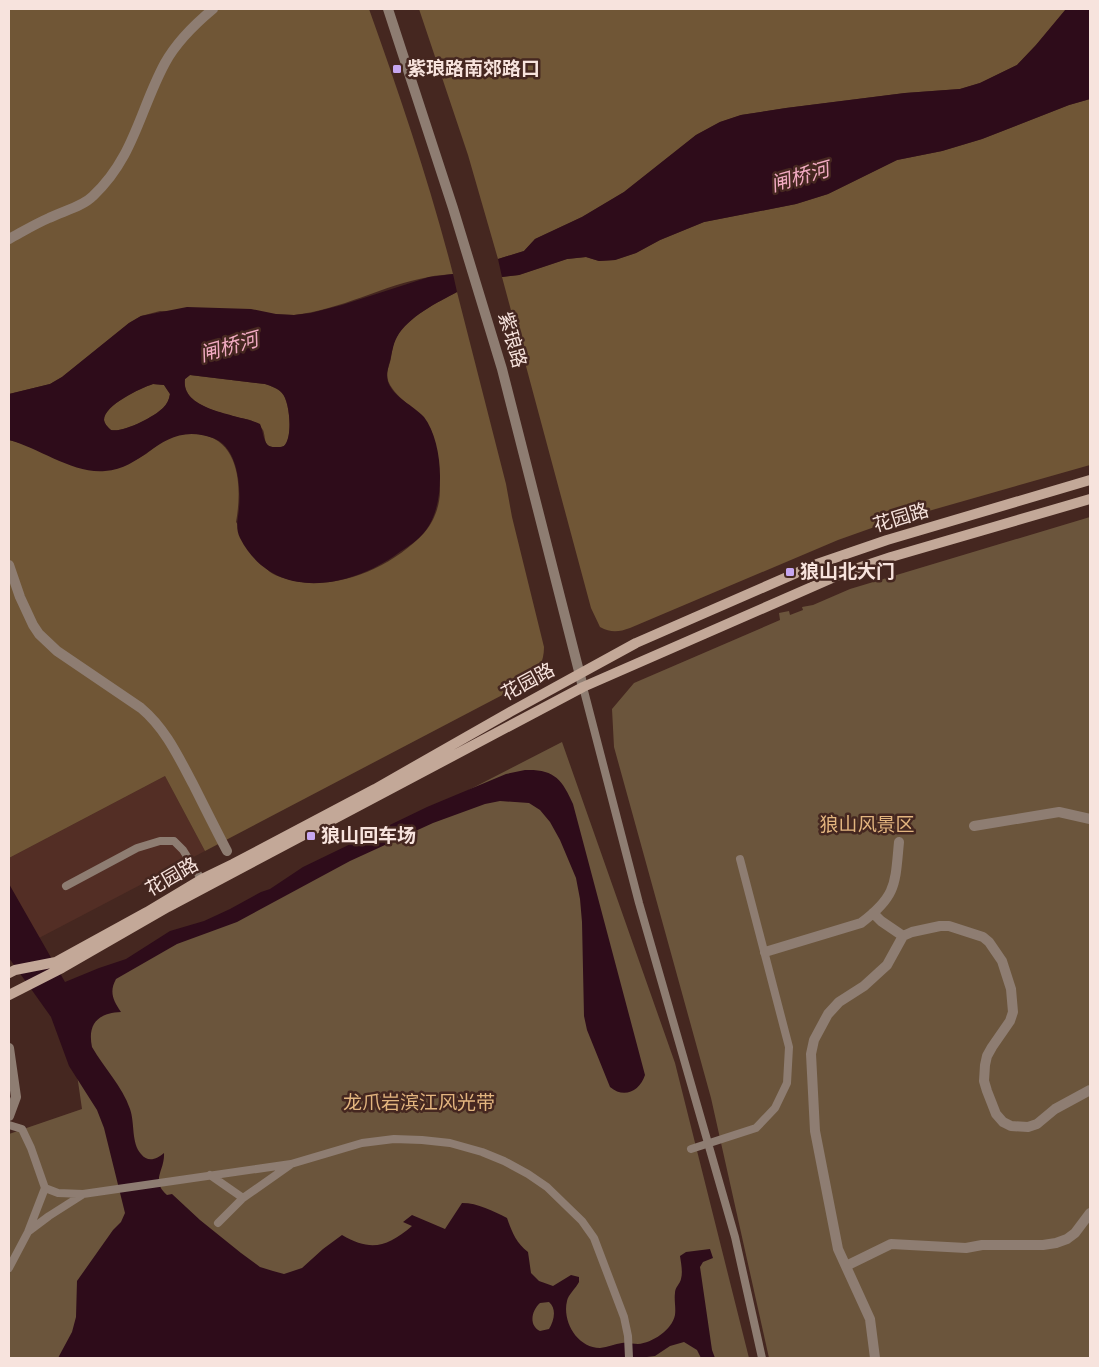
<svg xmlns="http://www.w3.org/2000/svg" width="1099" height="1367" font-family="Karla,'Noto Sans SC',sans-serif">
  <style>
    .built { fill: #532e25 }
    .green { fill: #6b553c }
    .forest { fill: #705636 }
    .water { fill: #2e0c1a; fill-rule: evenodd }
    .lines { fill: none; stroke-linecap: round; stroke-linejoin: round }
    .service { stroke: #8e7d72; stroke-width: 8 }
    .pedestrian { stroke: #8e7d72; stroke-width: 10 }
    .tertiary { stroke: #8e7d72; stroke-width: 10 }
    .secondary { stroke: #c3a898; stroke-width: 10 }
    .poi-dot { fill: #c6a6f0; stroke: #452720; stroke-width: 2 }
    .labels { text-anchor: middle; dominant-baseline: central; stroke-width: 5; stroke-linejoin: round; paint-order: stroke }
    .poi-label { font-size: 19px; font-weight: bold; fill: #f7e3dd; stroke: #452720; text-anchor: start }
    .street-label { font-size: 19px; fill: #f7e3dd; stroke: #452720 }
    .park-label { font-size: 19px; fill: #e3b57f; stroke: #452720 }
    .water-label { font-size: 20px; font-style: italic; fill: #f1aac1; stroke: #452720 }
  </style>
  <rect width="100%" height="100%" fill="#452720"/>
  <path class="built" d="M165,776L205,851L39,938L9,884V858Z"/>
  <path class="green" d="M1090,517V1358H769L711,1098L614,747L612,709L634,683L780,620L779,613L789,611L790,615L803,610L802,607L813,605L850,589Z
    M562,742L675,1063L749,1358H9V1134L82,1109L71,1033L63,1005L309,872Z"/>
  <path class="forest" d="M9,9H369C400,96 430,184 453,274C445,275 437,275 429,277C383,285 341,310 294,315L160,311L141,316L129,323L62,377L50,384L9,394Z
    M419,9H1066L1036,45L1017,65L980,83L960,89L905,93L786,108L741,115L720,122L696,135L624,192L582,217L535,239L524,251L498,259L468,155Z
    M1090,99V465L883,524L838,540L630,628C619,632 611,633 600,627L591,608L502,277L519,275L567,259L586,257L599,261L615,260L636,253L660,240L704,222L796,204L828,194L897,160L942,151L982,139L1069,105Z
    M457,292L506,484L512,517L544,647C544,662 538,673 527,682L205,851L165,776L9,858V440L115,469C126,465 136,460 146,454C153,449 160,442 168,438C179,434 188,433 199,434C241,440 242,489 236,522C243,532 263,567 270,572C277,577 287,579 295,581C341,590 393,566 424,533C434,522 440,505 440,491C440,478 436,439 430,428C419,408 386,394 387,373C388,368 390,363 391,358C392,351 393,343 397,336C408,317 438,302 457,292Z
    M190,375L265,384C271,386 277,388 282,393C290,401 294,443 282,447C279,448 277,447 274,447C263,447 266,437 263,430C261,427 257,424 254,422C250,419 245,419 240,418C221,413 181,405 185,379Z
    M153,384L164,385L170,394C169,400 167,404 163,408C154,417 123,433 111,430C108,427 105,425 104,420C104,405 141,388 153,384Z"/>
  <path class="water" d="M1066,9H1090V99L1069,105L982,139L942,151L897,160L828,194L796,204L704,222L660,240L636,253L615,260L599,261L586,257L567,259L519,275L502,277L498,259L524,251L535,239L582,217L624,192L696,135L720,122L741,115L786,108L905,93L960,89L980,83L1017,65L1036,45Z
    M453,274L457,292C438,302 408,317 397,337C393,344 392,353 390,361C388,367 386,375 388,382C394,398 413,405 424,417C444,443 446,504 426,530C419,540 407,547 397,554C348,589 273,602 240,538C235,528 238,519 239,509C241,486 238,447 213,438C162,420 148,468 105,471C73,474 39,448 9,440V394L50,384L62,377L129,323L141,316L187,307L251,309L276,314L294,315L311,313L342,305L429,277ZM190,375L265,384C271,386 278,388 282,393C290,401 293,438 284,446C282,447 279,447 276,447C274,447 271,447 269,446C263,442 263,430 260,424C240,414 180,411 185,379ZM153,384L164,385L170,394C169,400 167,404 163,408C154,417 123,433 111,430C108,427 105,425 104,420C104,405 141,388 153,384Z
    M525,770C554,769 562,779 573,804L645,1075C640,1091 624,1099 610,1087L587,1030L584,1016L582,922L580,899L576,878L560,840L550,822L540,810L529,803L500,801L485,804L433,823L350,861L237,922L177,944L116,979C109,992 113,1000 121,1012C99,1013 87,1023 92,1047C104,1068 122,1086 130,1109C135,1123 131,1143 141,1154C148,1163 157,1159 164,1153C165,1171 150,1180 167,1195L172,1194L200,1220L241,1253L260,1267L273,1271L284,1274L302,1268L323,1249L342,1235C371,1252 387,1247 412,1226L403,1222L412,1215L445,1229L462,1203C478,1203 493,1211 507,1218C512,1232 516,1243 528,1252L531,1273L539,1281L553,1286L571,1275L579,1277V1282C576,1288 568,1295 567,1301C562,1321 577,1348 600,1348C608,1347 615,1344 622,1343C627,1342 633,1344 638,1344C652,1343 672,1330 675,1315C676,1307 674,1300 675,1293C675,1287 680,1284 681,1279C683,1272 681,1263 680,1256L686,1252L710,1249L713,1258L703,1262L700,1267L712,1350L715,1358H701L697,1350L684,1342L670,1346L655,1356L639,1358H58L72,1332L76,1317L77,1281L113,1230L121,1222L125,1213L104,1128L97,1110L69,1066L51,1017L9,958V884L65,982L99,968L126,959L170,931L204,921L230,909L261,892L270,889L303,867L427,807L506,774ZM549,1302C557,1309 554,1321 549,1329L540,1331C528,1325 532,1310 540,1303Z"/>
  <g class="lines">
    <path class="service" d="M583,687L639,903L735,1237L762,1358
      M66,886L137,848L160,841H174L183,850L203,882
      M9,1125L22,1129L31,1148L45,1188L28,1232L9,1268
      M691,1149L756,1128L775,1108L787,1083L789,1047L740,859
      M210,1175L243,1198
      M45,1188L58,1193L83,1194L291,1164L362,1143L394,1139L422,1140L450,1143L482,1152L504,1161L528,1174L547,1187L582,1221L594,1238L624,1317L628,1336L629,1358
      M218,1223L243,1198L290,1165
      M29,1231L49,1216L82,1195"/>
    <path class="pedestrian" d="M9,239C22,232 35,224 49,218C63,211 82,207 93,196C134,158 140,109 165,63C177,41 195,24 213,9
      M9,565L20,597L33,625L39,634L57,651L141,708C166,729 179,758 194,786C205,808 216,830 227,851
      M974,826L1059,812L1090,819
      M873,913L881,921L903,936
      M765,952L861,923C897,896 895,884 899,842
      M846,1266L891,1244L966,1248L982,1245H1043L1056,1243L1067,1239L1075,1233L1090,1213
      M875,1358L870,1319L838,1249L815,1131L811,1054L814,1040L828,1014L839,1002L864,986L887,965L903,936L912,932L940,926H949L983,937L989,942L1002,961L1011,989L1013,1012L1010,1021L992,1047L987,1056L985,1065L984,1081L987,1091L996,1114L1003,1122L1011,1126L1028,1127L1037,1124L1055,1109L1090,1090"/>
    <path class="tertiary" d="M388,9L453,208L502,369L583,687
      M9,1048L16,1097L9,1116"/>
    <path class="secondary" d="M9,973L15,970L56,962L147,912L202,879L233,864L375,789L510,712L636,643L817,564L887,540L1090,480
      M9,995L62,968L168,907L583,687L846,572L891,557L1090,499"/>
  </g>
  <g class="poi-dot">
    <rect x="392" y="64" width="10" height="10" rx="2.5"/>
    <rect x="785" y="567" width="10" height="10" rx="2.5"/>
    <rect x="306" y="831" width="10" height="10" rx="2.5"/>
  </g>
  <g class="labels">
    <g class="poi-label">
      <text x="407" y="69">紫琅路南郊路口</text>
      <text x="800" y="572">狼山北大门</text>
      <text x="321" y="836">狼山回车场</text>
    </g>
    <g class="street-label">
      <text transform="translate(512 340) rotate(74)">紫琅路</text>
      <text transform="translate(901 518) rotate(-17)">花园路</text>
      <text transform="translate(528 682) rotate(-28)">花园路</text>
      <text transform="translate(172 877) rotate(-30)">花园路</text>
    </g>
    <g class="park-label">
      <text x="867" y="825">狼山风景区</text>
      <text x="419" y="1103">龙爪岩滨江风光带</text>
    </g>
    <g class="water-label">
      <text transform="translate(800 177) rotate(-16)">闸桥河</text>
      <text transform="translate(229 347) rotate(-16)">闸桥河</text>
    </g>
  </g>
  <rect width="1099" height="1367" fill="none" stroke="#f7e3dd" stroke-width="20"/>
</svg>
